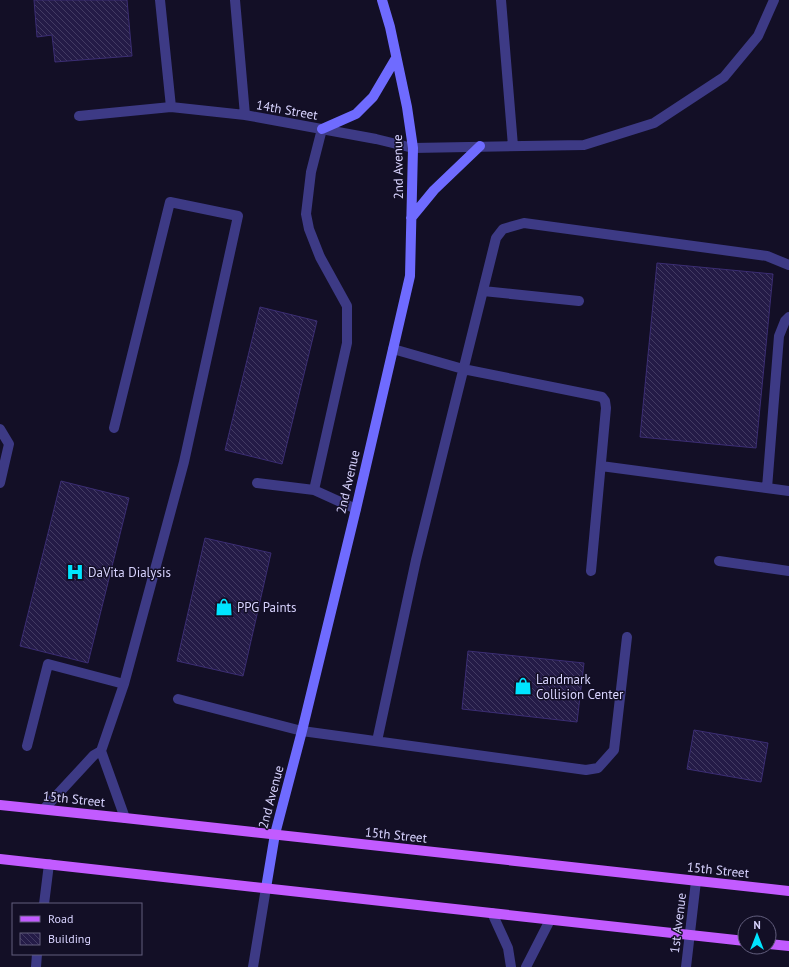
<svg xmlns="http://www.w3.org/2000/svg" width="789" height="967" font-family="'PT Sans',sans-serif">
  <style>
    .building { fill: url(#building-back-hatch); stroke: #3b2d73 }
    .lines { fill: none; stroke-linecap: round; stroke-linejoin: round }
    .lane { stroke: #3d3a85; stroke-width: 10 }
    .street { stroke: #3d3a85; stroke-width: 10 }
    .secondary { stroke: #6f6bff; stroke-width: 10 }
    .primary { stroke: #c25bff; stroke-width: 10 }
    .labels { text-anchor: middle; dominant-baseline: central; stroke-width: 3; stroke-linejoin: round; paint-order: stroke }
    .street-label { font-size: 13px; fill: #d9d4ff; stroke: #130f26 }
    .poi-label { font-size: 13px; fill: #d9d4ff; stroke: #130f26; text-anchor: start }
  </style>
  <defs>
    <pattern id="building-back-hatch" width="6" height="6" patternUnits="userSpaceOnUse"><rect width="6" height="6" fill="#241b47"/><path d="M-1 5l2 2M0 0l6 6M5-1l2 2" fill="none" stroke="#433b63"/></pattern>
  </defs>
  <rect width="100%" height="100%" fill="#130f26"/>
  <path class="building" d="M34,0H127L132,56L55,62L52,35L37,37Z
    M657,263L773,274L756,448L640,437Z
    M260,307L317,321L282,464L225,450Z
    M61,481L129,498L88,663L20,646Z
    M205,538L271,553L243,676L177,661Z
    M468,651L584,663L577,722L462,709Z
    M694,730L768,743L761,782L687,769Z"/>
  <g class="lines">
    <path class="lane" d="M501,0L513,146
      M413,148L584,145L654,123L724,77L758,36L774,0
      M483,291L579,301
      M393,349L463,369L602,397L605,401L606,408L591,571
      M0,429L9,444L0,483
      M601,466L789,491
      M257,483L314,490L356,509
      M767,488L779,336L785,321L789,317
      M314,490L347,343V306L320,257L309,229L306,214L311,172L322,129
      M719,561L789,571
      M178,699L302,731L586,770L598,768L614,750L627,637
      M377,741L416,560L496,238L503,229L524,223L767,256L789,265
      M27,746L48,664L124,684
      M101,751L125,818
      M44,809L94,755L101,751L124,684L184,462L238,216L170,202L114,428
      M44,904L49,864
      M492,913L508,948L511,967
      M36,967L37,954
      M526,967L550,920"/>
    <path class="street" d="M160,0L171,107
      M235,0L245,115
      M79,116L171,107L245,115L376,139L413,148
      M253,967L266,888
      M686,967L696,881"/>
    <path class="secondary" d="M322,129L356,114L373,97L396,58
      M411,218L434,190L480,146
      M266,888L275,834L302,731L356,509L410,276L413,148L407,107L390,27L382,0"/>
    <path class="primary" d="M0,805L125,818L789,891
      M0,859L745,941
      M769,944L789,946"/>
  </g>
  <defs>
    <g id="hospital-bare" transform="scale(1.38)"><path d="M-5-5h3v3.5h4V-5h3V5h-3V1.5h-4V5h-3Z" fill="#00e5ff" stroke="#130f26" stroke-width="2.5" paint-order="stroke"/></g>
    <g id="shop-bare" transform="scale(1.38)"><path d="M-5-2.5h2.3a2.7 3.5 0 0 1 5.4 0H5L5.5 6h-11ZM-1.5-2.5h3a1.5 2.3 0 0 0-3 0Z" fill="#00e5ff" stroke="#130f26" stroke-width="2.5" paint-order="stroke"/></g>
  </defs>
  <g fill-rule="evenodd">
    <use href="#hospital-bare" x="75" y="572"/>
    <use href="#shop-bare" x="224" y="607"/>
    <use href="#shop-bare" x="523" y="686"/>
  </g>
  <g class="labels">
    <g class="street-label">
      <text transform="translate(287 110) rotate(10)">14th Street</text>
      <text transform="translate(398 167) rotate(-91)">2nd Avenue</text>
      <text transform="translate(348 482) rotate(-77)">2nd Avenue</text>
      <text transform="translate(271 797) rotate(-75)">2nd Avenue</text>
      <text transform="translate(74 799) rotate(6)">15th Street</text>
      <text transform="translate(396 835) rotate(6)">15th Street</text>
      <text transform="translate(718 870) rotate(6)">15th Street</text>
      <text transform="translate(678 923) rotate(-83)">1st Avenue</text>
    </g>
    <g class="poi-label">
      <text x="88" y="572">DaVita Dialysis</text>
      <text x="237" y="607">PPG Paints</text>
      <text x="536" y="679">Landmark<tspan x="536" dy="15">Collision Center</tspan></text>
    </g>
  </g>
  <rect x="12" y="903" width="130" height="52" fill="#130f26" stroke="#625e7d"/>
  <rect x="20" y="916" width="20" height="6" fill="#c25bff" stroke="#625e7d"/>
  <text x="48" y="923" font-size="12" fill="#d9d4ff">Road</text>
  <rect x="20" y="933" width="20" height="12" fill="url(#building-back-hatch)" stroke="#625e7d"/>
  <text x="48" y="943" font-size="12" fill="#d9d4ff">Building</text>
  <g transform="translate(757 935)"><circle r="19" fill="#130f26" stroke="#625e7d"/>
  <path d="M0-3L7 15L0 10L-7 15Z" fill="#00e5ff"/>
  <text y="-6" font-size="11" font-weight="bold" text-anchor="middle" fill="#d9d4ff">N</text>
  </g>
</svg>
